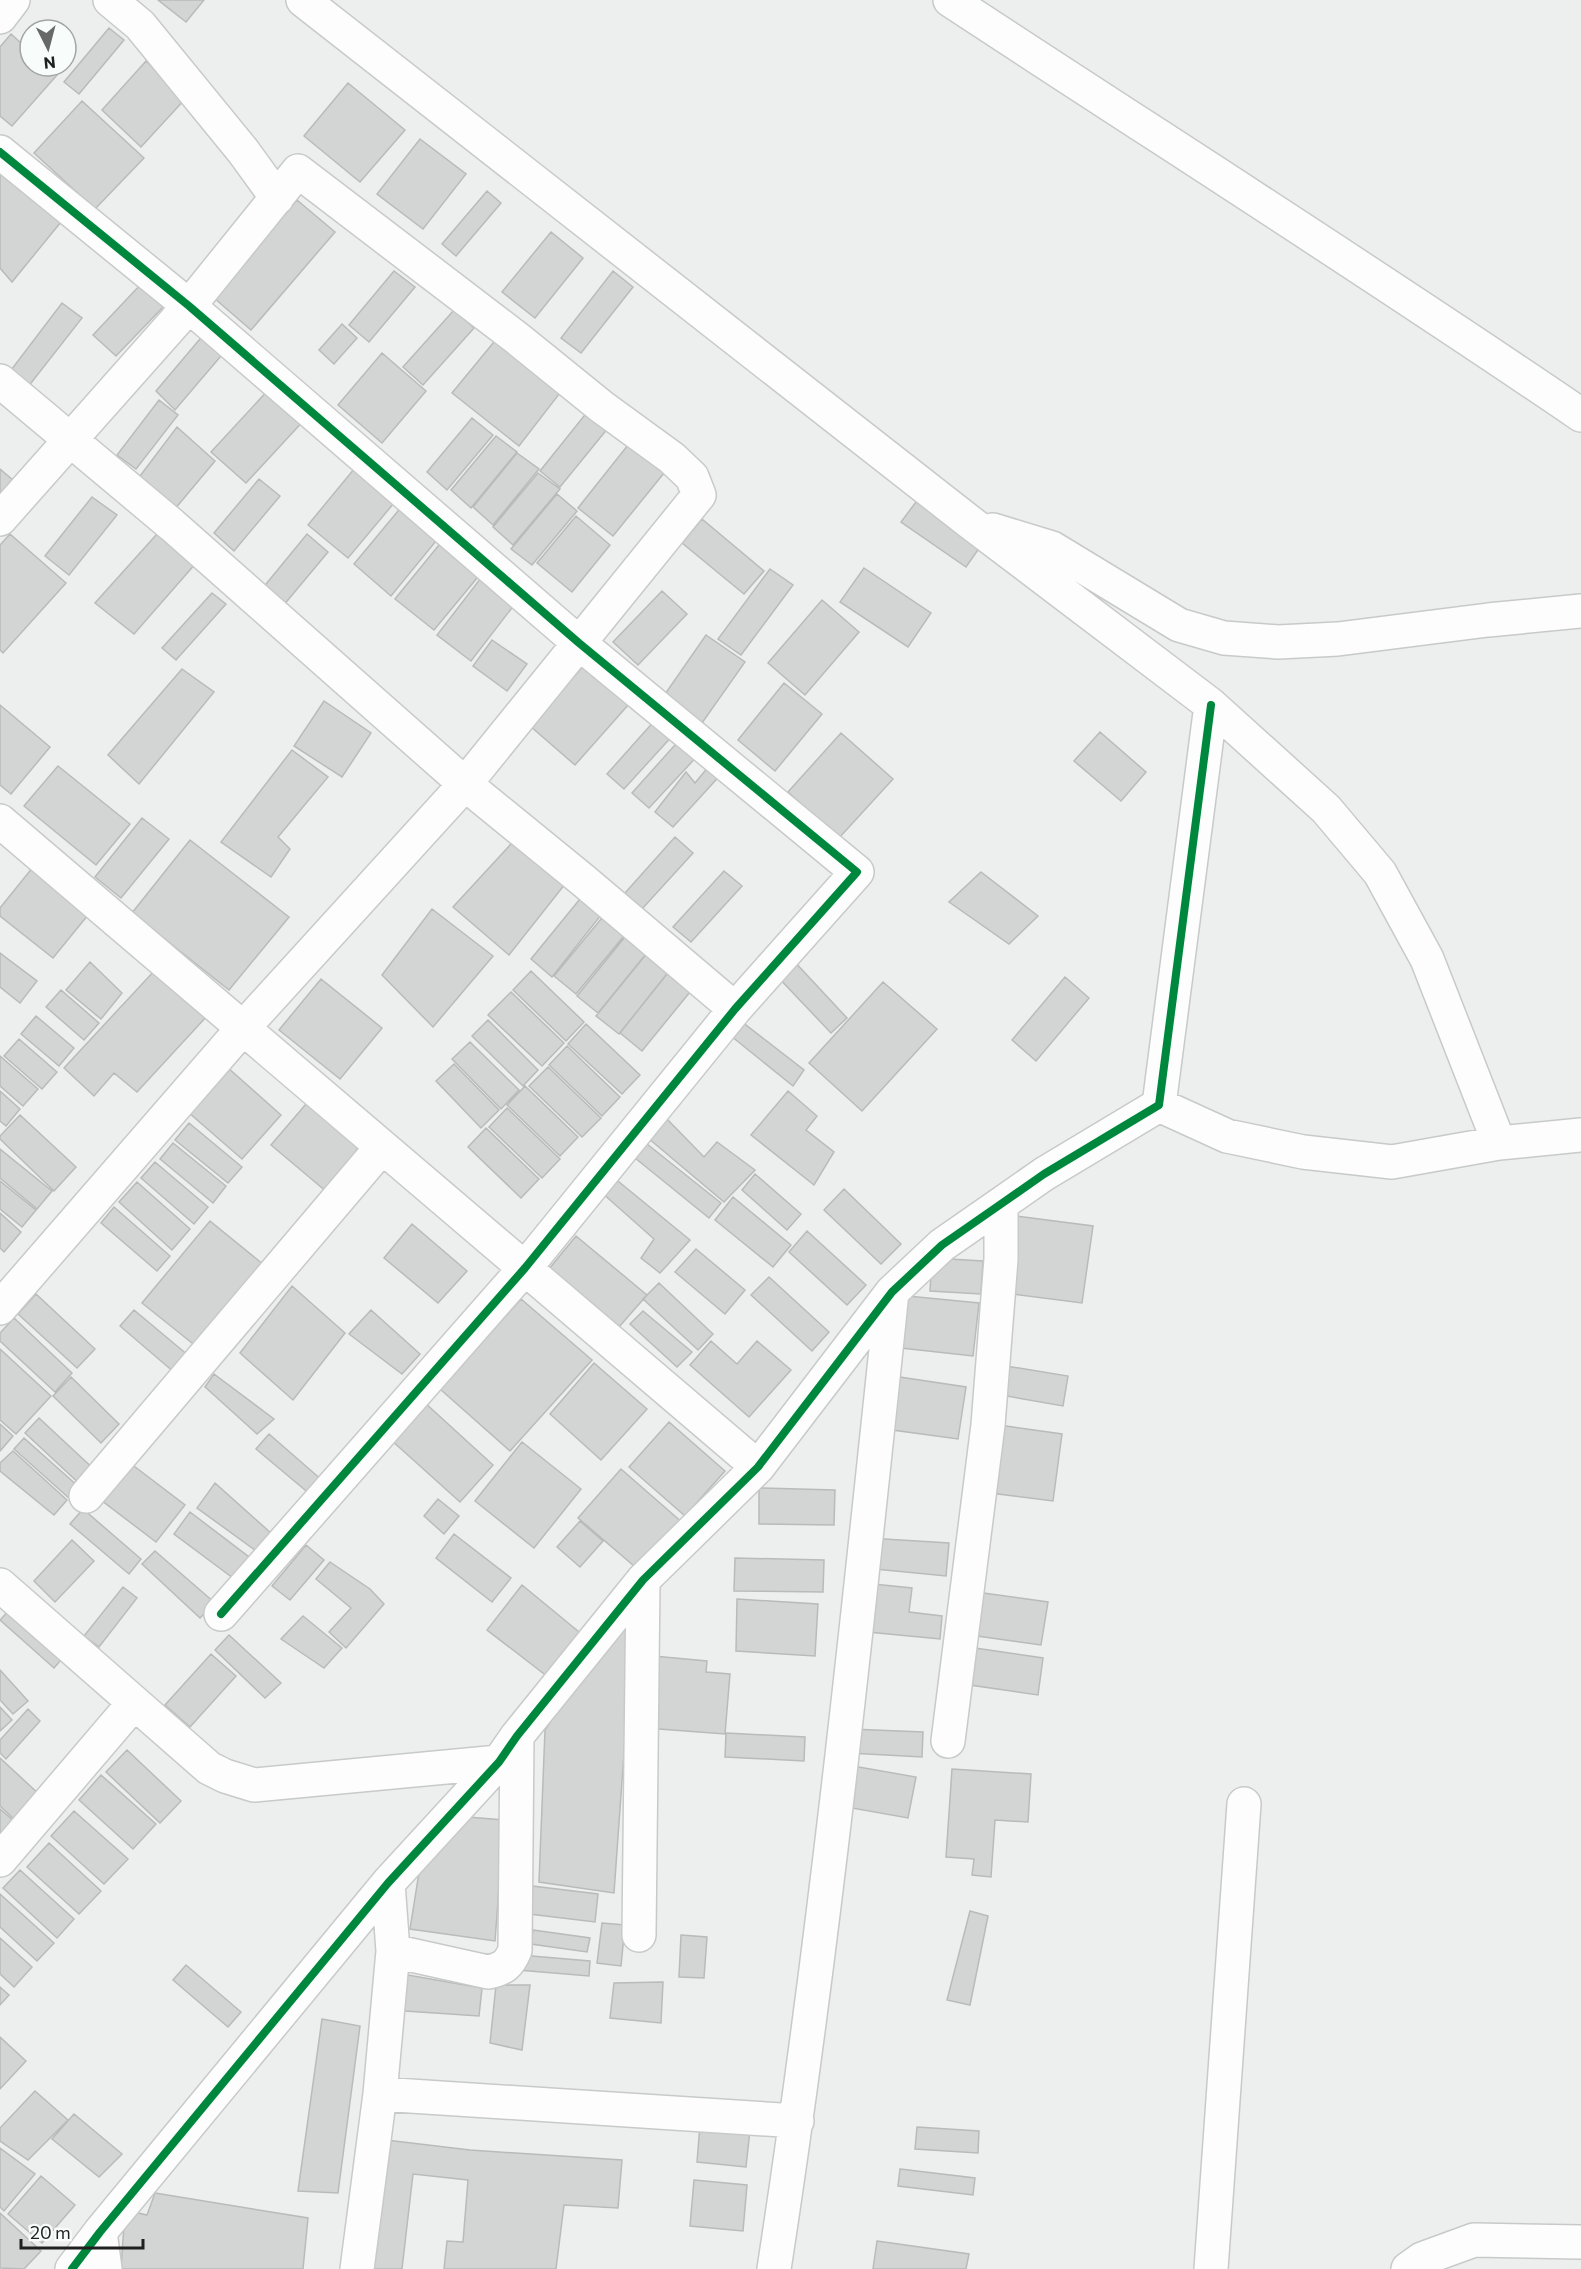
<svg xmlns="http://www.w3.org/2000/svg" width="1581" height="2269" font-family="Commissioner,sans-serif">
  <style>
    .building { fill: #d3d5d4; stroke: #b8bbba; stroke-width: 1.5 }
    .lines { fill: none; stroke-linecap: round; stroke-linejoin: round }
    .minor-casing { stroke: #c8cac9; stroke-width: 36 }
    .minor { stroke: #fcfdfc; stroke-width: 33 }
    .cycleway-casing { stroke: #f8fdfb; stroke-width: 11 }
    .cycleway { stroke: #00873e; stroke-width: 8 }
  </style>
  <rect width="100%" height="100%" fill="#ecefee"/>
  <path class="building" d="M158,0H204L186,22Z
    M109,28L124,40L79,94L64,82Z
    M11,34L30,51V66H47L57,75L12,126L0,116V47Z
    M146,61L186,98L141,147L102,110Z
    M348,83L405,130L360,182L304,136Z
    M82,101L144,158L95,209L34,153Z
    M420,139L466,174L423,229L377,194Z
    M0,162L65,217L12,282L0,268Z
    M487,191L501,203L456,256L442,244Z
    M297,200L335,232L251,330L214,298Z
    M551,232L583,258L535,318L502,292Z
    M394,271L415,287L369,342L349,325Z
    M613,271L633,287L581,353L561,338Z
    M142,283L165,305L116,356L93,335Z
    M62,303L82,318L24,392L5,378Z
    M454,310L474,328L423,385L403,367Z
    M342,324L357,338L334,364L319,350Z
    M205,333L226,350L175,410L156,391Z
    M498,337L563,389L519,446L452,393Z
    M382,353L426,391L382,443L338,405Z
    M271,387L306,418L246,483L211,452Z
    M159,400L178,415L136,469L117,455Z
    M588,411L608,428L560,487L540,471Z
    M472,418L493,435L447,490L427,472Z
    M177,427L215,461L169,516L134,484Z
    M496,436L517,452L471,508L451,490Z
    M628,445L664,473L613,536L578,508Z
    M517,453L539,469L493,525L473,507Z
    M359,463L399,497L348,558L308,525Z
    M0,469L13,480L0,496Z
    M538,473L560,489L513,545L493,527Z
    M259,479L280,496L234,551L214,533Z
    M557,494L577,511L532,565L511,549Z
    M92,497L117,515L69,575L45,556Z
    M916,502L980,547L966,567L901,522Z
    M403,505L440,536L391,596L354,564Z
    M576,516L610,545L572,592L537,563Z
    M702,519L764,571L744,594L682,543Z
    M10,534L66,583L3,653L0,650V545Z
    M157,534L196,563L134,634L95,603Z
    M307,534L328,552L283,606L262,589Z
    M443,540L482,572L434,630L395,599Z
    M864,568L931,613L908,647L840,602Z
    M770,569L793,585L741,655L718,639Z
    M484,574L518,600L471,661L437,635Z
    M662,591L687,614L638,665L613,642Z
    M212,593L226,604L176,660L162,648Z
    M822,600L859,632L805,695L768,663Z
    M706,635L745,662L702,723L663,697Z
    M492,640L527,664L507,691L473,666Z
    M585,664L629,704L575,765L530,726Z
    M182,669L214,692L139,784L108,755Z
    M784,683L822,714L775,771L738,740Z
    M324,701L371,733L342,777L294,746Z
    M0,705L50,747L11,794L0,785Z
    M656,719L674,734L624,789L607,774Z
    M1100,732L1146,772L1121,801L1074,761Z
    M841,733L893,779L839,838L788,792Z
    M683,736L701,752L649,808L632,793Z
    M292,750L328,777L278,837L290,849L271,877L221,842Z
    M58,766L130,824L96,865L24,806Z
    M709,766L724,771L673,827L655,812L686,772L695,783Z
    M142,818L169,839L121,898L95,877Z
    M522,832L569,879L509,955L453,907Z
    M675,837L693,853L642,909L625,893Z
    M190,840L289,917L229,990L132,913Z
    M33,867L88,915L53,958L0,916V908Z
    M724,871L742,886L691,942L673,927Z
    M981,872L1038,916L1009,944L949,902Z
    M584,894L605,910L552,977L531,959Z
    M432,909L493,956L433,1027L382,975Z
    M606,913L628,931L576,994L554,976Z
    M629,932L650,949L598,1013L577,996Z
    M648,952L670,970L619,1034L596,1016Z
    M0,953L37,981L20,1003L0,987Z
    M792,959L847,1018L831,1033L776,975Z
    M90,962L122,993L101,1019L66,990Z
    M156,969L207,1016L137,1092L114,1073L94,1096L64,1068Z
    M671,969L694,987L642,1051L620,1033Z
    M531,971L584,1022L566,1041L513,990Z
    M1065,977L1089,998L1036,1061L1012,1040Z
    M321,979L382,1028L340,1079L279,1030Z
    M883,982L937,1029L862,1111L809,1063Z
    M61,990L99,1023L84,1040L46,1007Z
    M511,992L564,1043L542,1066L488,1015Z
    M36,1016L74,1048L59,1066L21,1034Z
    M737,1018L804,1070L793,1086L726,1032Z
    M488,1020L538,1070L523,1086L472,1036Z
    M586,1024L640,1075L622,1094L568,1044Z
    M19,1039L57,1072L42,1089L4,1056Z
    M470,1042L519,1090L501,1109L452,1059Z
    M567,1046L620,1097L602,1116L549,1065Z
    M0,1056L38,1089L23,1106L0,1086Z
    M454,1064L499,1110L481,1128L436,1081Z
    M227,1067L281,1115L242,1159L188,1112Z
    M548,1067L601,1118L582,1137L529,1086Z
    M525,1086L578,1137L560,1156L507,1105Z
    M0,1091L20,1109L6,1126L0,1121Z
    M788,1091L817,1116L806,1130L834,1152L814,1185L751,1135Z
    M306,1104L362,1142L328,1193L271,1145Z
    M507,1108L560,1159L542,1178L489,1127Z
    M20,1115L76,1167L54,1191L0,1139V1136Z
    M666,1118L704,1157L717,1142L755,1170L724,1202L648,1138Z
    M189,1123L242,1167L228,1183L175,1140Z
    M486,1128L539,1179L521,1198L468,1147Z
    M173,1143L226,1186L213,1203L160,1159Z
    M647,1144L721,1203L709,1218L635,1158Z
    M0,1149L52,1191L37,1209L0,1178Z
    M155,1162L208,1207L194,1224L141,1178Z
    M755,1174L801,1214L787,1230L742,1190Z
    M613,1177L690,1240L660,1273L641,1258L654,1239L601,1192Z
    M0,1181L36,1210L22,1227L0,1209Z
    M137,1182L190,1229L172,1250L119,1202Z
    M844,1189L901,1244L881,1264L824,1210Z
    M733,1197L791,1245L773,1267L715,1220Z
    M114,1207L170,1256L157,1271L101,1223Z
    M0,1213L21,1232L4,1252L0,1248Z
    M1016,1216L1093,1226L1082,1303L1005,1293Z
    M210,1221L264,1265L197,1347L142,1303Z
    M412,1224L467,1271L438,1303L384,1258Z
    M807,1231L866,1285L847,1305L789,1252Z
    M576,1236L647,1295L619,1327L549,1269Z
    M696,1249L745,1290L725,1314L675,1272Z
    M932,1258L983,1261L981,1294L930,1291Z
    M769,1277L829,1332L812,1351L751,1295Z
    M659,1283L713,1334L698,1350L643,1299Z
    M292,1286L345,1333L293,1400L240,1353Z
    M36,1294L95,1349L77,1368L18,1314Z
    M897,1295L979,1303L973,1356L892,1347Z
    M521,1299L592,1360L510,1451L440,1389Z
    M134,1310L189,1356L175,1373L120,1326Z
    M371,1310L420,1354L402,1374L349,1334Z
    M643,1311L692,1352L677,1367L630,1324Z
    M14,1318L72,1373L55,1392L0,1341V1333Z
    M711,1341L737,1364L757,1341L791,1370L749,1417L690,1365Z
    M0,1349L51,1396L16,1434L0,1420Z
    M594,1363L647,1409L601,1460L550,1414Z
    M1006,1366L1068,1376L1063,1406L1001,1395Z
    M214,1374L274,1419L257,1434L205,1387Z
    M893,1376L966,1387L958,1439L885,1429Z
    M71,1377L119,1424L101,1443L53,1396Z
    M424,1402L493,1465L460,1502L390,1439Z
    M39,1418L98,1473L84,1488L25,1433Z
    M669,1422L725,1471L685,1516L629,1467Z
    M0,1424L13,1436L0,1451Z
    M999,1425L1062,1434L1053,1501L990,1493Z
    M269,1434L323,1481L311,1495L256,1449Z
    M24,1438L80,1488L70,1499L14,1449Z
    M522,1442L581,1489L534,1548L475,1501Z
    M13,1451L67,1500L54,1515L0,1471V1463Z
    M126,1460L185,1505L156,1542L97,1497Z
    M621,1469L684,1524L641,1572L578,1518Z
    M215,1483L272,1534L259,1553L197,1508Z
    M759,1488L835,1490L834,1525L759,1524Z
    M438,1499L459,1516L444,1534L424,1516Z
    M83,1509L141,1559L129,1574L70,1524Z
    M190,1512L253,1560L237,1581L174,1534Z
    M580,1521L603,1541L580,1567L557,1547Z
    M454,1534L511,1578L492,1602L436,1558Z
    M868,1538L949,1543L946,1576L865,1568Z
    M72,1540L94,1561L55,1602L34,1581Z
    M306,1545L324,1560L290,1600L272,1586Z
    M155,1551L215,1603L200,1618L142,1564Z
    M735,1558L824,1560L823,1592L734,1591Z
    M330,1562L370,1589L384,1604L346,1648L329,1632L351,1608L316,1579Z
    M873,1584L912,1588L909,1612L942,1616L940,1639L868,1632Z
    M522,1585L590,1641L552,1680L487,1630Z
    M123,1587L137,1598L99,1647L84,1636Z
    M976,1592L1048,1602L1041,1645L970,1635Z
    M737,1599L818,1604L815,1656L736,1651Z
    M14,1605L67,1653L54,1668L0,1620Z
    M303,1616L342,1648L324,1668L281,1639Z
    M612,1625L633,1627L614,1893L539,1882L545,1730Z
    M229,1635L281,1683L265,1698L215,1650Z
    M975,1648L1043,1658L1038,1695L970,1685Z
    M211,1654L236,1676L190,1727L165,1705Z
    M653,1656L707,1661L706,1672L730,1674L725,1734L646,1728Z
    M0,1670L28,1701L13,1714L0,1700Z
    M0,1707L12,1720L0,1731Z
    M28,1709L40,1721L6,1759L0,1753V1740Z
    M850,1729L923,1732L922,1757L849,1753Z
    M726,1733L805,1737L804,1761L725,1757Z
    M127,1750L181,1801L160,1823L106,1772Z
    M0,1758L41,1796L17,1822L0,1806Z
    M853,1766L916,1777L908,1818L846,1807Z
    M952,1769L1031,1774L1028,1822L995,1820L991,1877L972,1875L974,1859L946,1857Z
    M101,1775L156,1824L133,1849L79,1800Z
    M0,1809L15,1822L0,1839Z
    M74,1811L128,1859L104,1884L51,1836Z
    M455,1816L504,1820L495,1941L410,1929L421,1860Z
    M49,1843L101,1891L79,1914L27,1867Z
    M20,1870L74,1919L57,1938L3,1888Z
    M524,1885L598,1894L595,1922L521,1913Z
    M0,1894L54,1943L37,1961L0,1927Z
    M970,1911L988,1916L970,2005L947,2000Z
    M602,1923L625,1925L621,1966L597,1963Z
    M533,1930L590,1938L587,1952L531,1944Z
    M681,1935L707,1937L704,1978L679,1977Z
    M0,1938L32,1967L14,1987L0,1974Z
    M520,1955L590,1961L589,1976L518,1970Z
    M186,1965L241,2012L228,2027L173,1980Z
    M402,1974L482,1988L479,2016L405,2011Z
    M663,1982L661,2023L610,2018L614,1983Z
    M496,1985H530L522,2050L490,2043Z
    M0,1987L9,1995L0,2005Z
    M322,2019L360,2026L338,2193L298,2191Z
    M0,2037L26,2061L0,2089Z
    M35,2091L68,2120L28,2160L0,2141V2128Z
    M74,2114L122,2154L99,2177L52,2139Z
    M700,2125L750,2130L746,2167L697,2162Z
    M917,2127L979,2131L978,2153L915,2149Z
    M386,2140L470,2150L622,2160L618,2208L564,2205L556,2269H444L447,2241L463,2242L468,2180L413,2174L402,2269H372Z
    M0,2148L35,2174L4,2211L0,2207Z
    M900,2169L975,2178L973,2195L898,2186Z
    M41,2176L75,2205L42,2243L8,2214Z
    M694,2180L747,2185L743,2231L690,2226Z
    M155,2193L308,2218L303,2269H121L125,2210L147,2215Z
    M0,2213L41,2251L24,2269L0,2268Z
    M877,2241L969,2254L966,2269H873Z"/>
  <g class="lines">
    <g class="minor-casing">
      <path id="minor" d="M110,0L140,25L243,151L277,198
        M303,0L971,523L1211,705L1326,809L1380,873L1427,959L1499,1143L1581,1135
        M950,0C1160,138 1373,273 1581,415
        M0,17L13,0
        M0,152L189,306L579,643L857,872L735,1009L525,1268L221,1614
        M0,381L172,525L465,784L584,881L735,1009
        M0,519L189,306L298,171L518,339L602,407L672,458L692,477L699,495L465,784L243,1028L0,1308
        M993,530L1052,548L1179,625L1224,638L1278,642L1338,639L1488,620L1581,611
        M0,821L758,1467
        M1159,1105L1227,1136L1303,1152L1392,1162L1499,1143
        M86,1496L382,1147
        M0,1585L209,1768L225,1776L254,1785L499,1762
        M948,1741L988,1425L1001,1259V1204
        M0,1860L134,1703
        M639,1935L643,1580
        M393,1951L488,1972C503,1969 509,1965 515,1950L517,1736
        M380,2094L797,2121
        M100,2232L105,2269
        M72,2269L100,2232L388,1883L499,1762L517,1736L643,1580L758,1467L892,1292L942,1245L1001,1204L1044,1174L1159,1105L1211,705
        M357,2269L380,2094L393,1951L388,1883
        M774,2269C824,1945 858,1618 892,1292
        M1211,2269L1244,1804
        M1408,2269L1422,2259L1474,2240L1581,2242"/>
    </g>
    <use href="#minor" class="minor"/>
    <g class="cycleway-casing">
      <path id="cycleway" d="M0,152L189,306L579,643L857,872L735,1009L525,1268L221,1614
        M72,2269L100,2232L388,1883L499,1762L517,1736L643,1580L758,1467L892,1292L942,1245L1001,1204L1044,1174L1159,1105L1211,705"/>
    </g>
    <use href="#cycleway" class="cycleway"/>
  </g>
  <g transform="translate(48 48) rotate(174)"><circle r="28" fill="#f8fdfb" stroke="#a1a5a3" stroke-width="1.5"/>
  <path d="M0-4.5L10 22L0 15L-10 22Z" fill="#676868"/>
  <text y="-9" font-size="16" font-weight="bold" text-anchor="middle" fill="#1f2020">N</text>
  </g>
  <path d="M21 2239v9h122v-9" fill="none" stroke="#1f2020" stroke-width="3"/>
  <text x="30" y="2239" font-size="18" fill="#1f2020" stroke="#f8fdfb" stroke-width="4.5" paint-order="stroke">20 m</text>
</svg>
